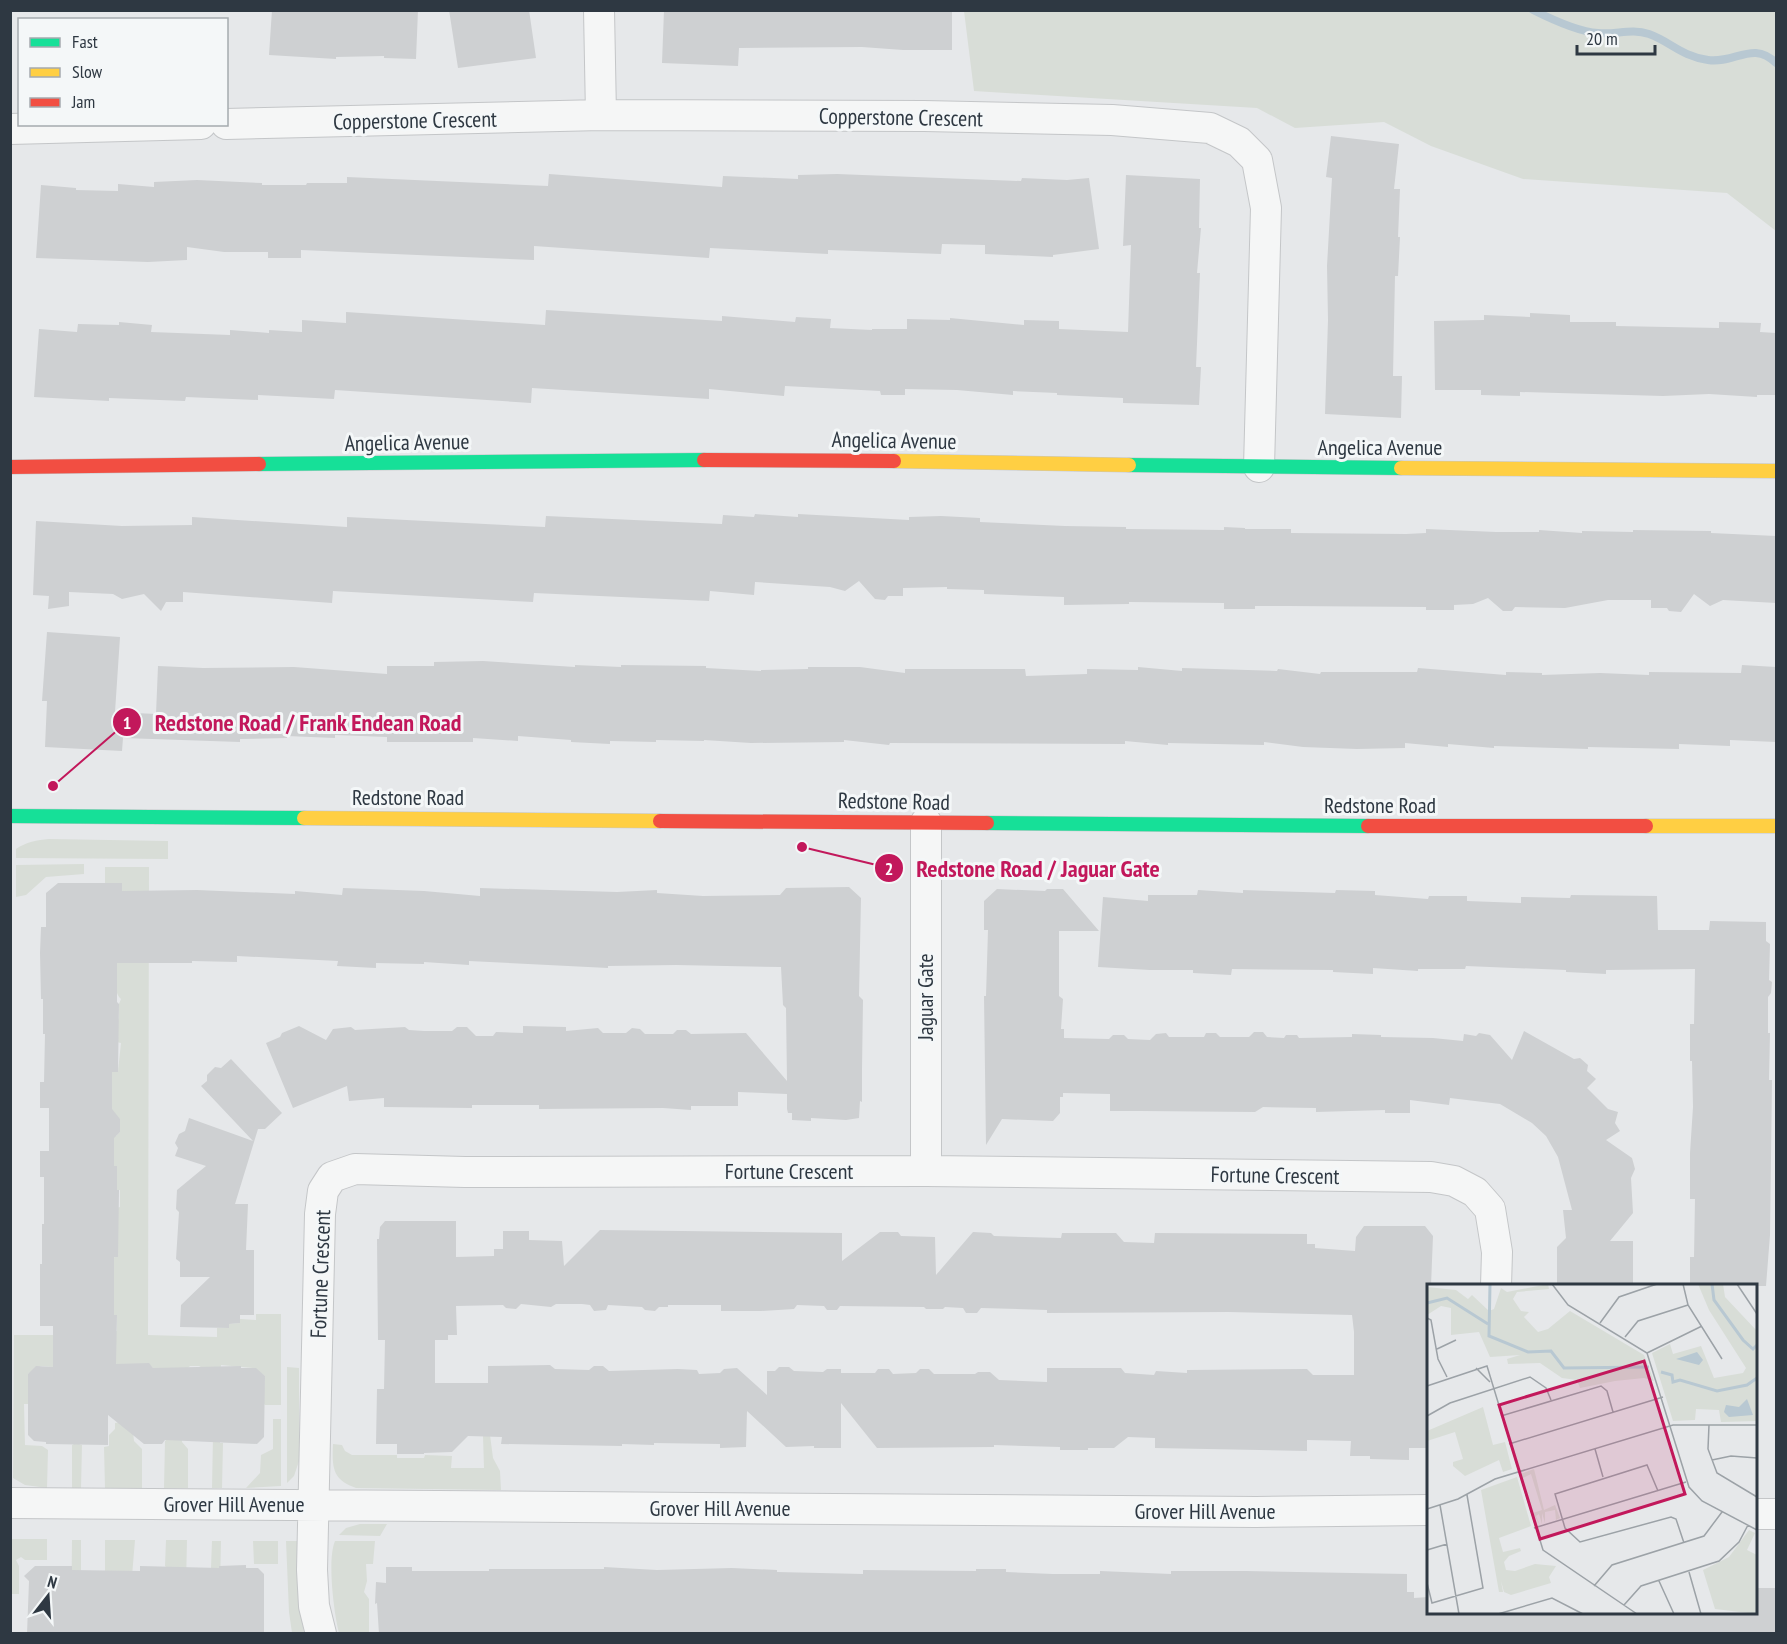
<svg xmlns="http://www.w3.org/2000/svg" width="1787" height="1644" font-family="'PT Sans Narrow',sans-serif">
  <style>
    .green { fill: #d8ddd7 }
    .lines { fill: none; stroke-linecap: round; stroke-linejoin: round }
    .stream { stroke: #b8c8d2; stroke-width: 8 }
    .building { fill: #ced0d2; fill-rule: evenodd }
    .street-casing { stroke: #c4c6c8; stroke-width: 32 }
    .fast-casing { stroke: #c4c6c8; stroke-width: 15 }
    .slow-casing { stroke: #c4c6c8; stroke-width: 15 }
    .jam-casing { stroke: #c4c6c8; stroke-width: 15 }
    .street { stroke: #f5f6f6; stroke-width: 30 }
    .fast { stroke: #16e098; stroke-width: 14 }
    .slow { stroke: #ffcf43; stroke-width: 14 }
    .jam { stroke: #f24e42; stroke-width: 14 }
    .labels { text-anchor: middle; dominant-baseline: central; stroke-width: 6; stroke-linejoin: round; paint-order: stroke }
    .street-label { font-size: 22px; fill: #2e3842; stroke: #f4f7f8 }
    .inset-river { fill: none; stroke: #b8c8d2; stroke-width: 3 }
    .inset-road { fill: none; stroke: #9ca2a7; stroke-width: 1.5 }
    .view { fill: #c2185b; fill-opacity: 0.15; stroke: #c2185b; stroke-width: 3 }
    .inset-edge { fill: none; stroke: #2e3842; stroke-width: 3 }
    .leader { fill: none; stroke: #c2185b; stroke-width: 2 }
    .callout-dot { fill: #c2185b; stroke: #f4f7f8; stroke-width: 2 }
    .mark-label { font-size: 18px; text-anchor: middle; font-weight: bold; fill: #fff }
    .callout-label { font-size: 24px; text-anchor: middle; font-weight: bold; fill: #c2185b; stroke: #f4f7f8; stroke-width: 6; stroke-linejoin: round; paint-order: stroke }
  </style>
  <rect width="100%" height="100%" fill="#e6e8ea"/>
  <path class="green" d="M964,11H1776V231L1727,193L1523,179L1431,146L1384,122L1295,128L1257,108L974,91Z
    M49,839L168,841V859L16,858V849C26,842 37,840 49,839Z
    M84,864V874L46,877L26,895L16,897V865Z
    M105,867H149L148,1335L217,1337V1328H229V1324L240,1323V1319L256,1320V1314H281V1405H265L263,1403L265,1376L261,1373L253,1372V1368L221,1365L220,1378L199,1366H190L187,1369L153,1368L148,1363L133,1432L134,1441L142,1449V1488H105L104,1447L109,1446V1435L115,1429V1423L121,1422L122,1368L79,1444L82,1445L81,1488H72V1445L74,1444L53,1364V1367L41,1366L28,1374V1386L31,1389L28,1404H24L25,1445L42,1446L48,1450L47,1488L25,1485L13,1478L14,1335H77L117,1331V1315H114L111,1258L115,1257L117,1208L120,1207V1190H113L117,1181V1167L114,1166V1151L108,1136H116L120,1132V1119L107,1115L108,1072L118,1071L121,1043L106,1040L119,1018V1004L121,999C105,985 120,906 122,883H105Z
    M287,1367L299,1368V1461L294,1476L287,1483Z
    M273,1419H281V1486L246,1488L260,1473L261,1455L273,1449Z
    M182,1426V1442L188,1449V1488H164L165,1441Z
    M490,1435L493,1458L500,1471L501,1490L356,1488C332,1480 332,1467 333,1444L342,1445L345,1451L352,1455H397V1458H424L425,1455L452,1456L451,1468H484L483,1436Z
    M213,1436H220V1443H223L222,1488H212Z
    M360,1524H387L380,1536L339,1535L346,1528Z
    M12,1539H47V1560H25L21,1557L16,1560L19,1566V1594H12Z
    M72,1540H81V1570L71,1634Z
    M105,1540H135L131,1588L105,1583Z
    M166,1540H187L186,1585L165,1566Z
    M212,1541H221L219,1633L213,1568H211Z
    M253,1541H278V1564H254Z
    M286,1541H297L298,1545L299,1600L304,1633H292L289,1612Z
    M335,1541H375L373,1564H366L367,1581L364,1592L369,1599V1633H339C334,1613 327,1560 335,1541Z"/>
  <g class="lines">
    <path class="stream" d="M1533,10C1551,19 1579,32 1598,33C1616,35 1631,28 1649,34C1671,42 1681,56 1708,60C1735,64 1753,40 1776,63"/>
  </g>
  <path class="building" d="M272,10H418L416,59L384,58V56L336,57V59L269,55Z
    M449,10H529L536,58L458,68Z
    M664,10H952V50H903L862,47L739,48L738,66L662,63Z
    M1331,136L1399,144L1394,189H1400L1398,237H1400L1398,276H1395L1393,376H1402L1401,418L1325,414L1328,320L1327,266L1332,178L1326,177Z
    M549,174L722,187L723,176L798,179V175L837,174L1021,181L1022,178L1067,180L1089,178L1099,249L1053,255V257L985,254V245L942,244L941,254L828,250V254L710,248L709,258L534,246V260L301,250V258H268V252H224L187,247V260L148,262L36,258L41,185L76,188V190L118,191V184L154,187V182L197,180L262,183V185H306L307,183H347V177L548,186Z
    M1126,175L1200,179L1199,228H1201L1197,273H1200L1196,367H1201L1199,405L1123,403V398L1057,395V393L1013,391V395L957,390L905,389V395H881L880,391L785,386L784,396L709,389V399L532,388L531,403L335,390L334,399L258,395V400L186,397L185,401L109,398V401L34,397L39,329L77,332L78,324L119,325V322L152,325L151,332L230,335V330L269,333V330L302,332V320L346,323V312L545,325L546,310L722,321V316L795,322L796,317L831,319L830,328L872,330V329H907V319L950,320V318L1024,325V320L1059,321V329L1128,332L1131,245L1123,246Z
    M1530,313L1570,315V322H1616V326L1719,328V322L1761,323L1760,332L1776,333V395H1757V397L1709,394L1663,396L1520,392V396L1481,395V390H1435L1434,321L1484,320V315L1530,317Z
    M755,514L798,517V514L909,520V517L941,516L980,518V522L1065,526L1126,527V529L1224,530V527L1245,528V529H1291V533L1406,534L1426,533V529L1496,532H1539V530L1582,533V531L1633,532V530L1711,531V533L1776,536V603L1723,600L1710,606L1694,594L1681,612L1669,611L1667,608H1651V600H1608L1565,608L1515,607L1512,611H1503L1488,598L1473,604L1454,605V610H1426V607L1289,606H1255V609H1224V603L1129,602V604L1064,605V597L984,594V590L947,589V587L903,588V596H888L885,600L875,599L859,581L845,591L830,587L755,582L754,595L710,591L709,601L534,593L533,602L333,591L332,603L183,592V602H166L161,611L144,594L122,599L113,594L69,592V606L48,609L49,596L33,595L36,521L122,526L192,525V517L347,527V517L545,527L546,516L722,524L723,515L754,517Z
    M47,632L120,637L115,712L156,714L158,666L203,668L294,667L387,674V666H434V662L483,661L575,667V665L621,667V665L706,666V668L761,671V670L808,669V667H860L905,673V669H1025L1026,676L1087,674V669L1138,670V667L1182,671V668L1277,671L1278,669L1320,674L1321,672H1417L1418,668L1506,675V672L1542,673V675L1600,673L1649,675V672L1741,673L1742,665L1776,667V742L1730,740V746L1679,744V749L1588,747V749L1494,746V748L1448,744V747L1405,743V748L1357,749L1303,747L1264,742V745L1168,743V745L1125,741V744L890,743L889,745L844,740V742L751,743L704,740V741L656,740V742L610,741V744L571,742V740L518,736V741L473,738V742H387V737L335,735V738L287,736V738L240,739V742L123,738L122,751L45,747L47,701H42Z
    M58,883H122V891L197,890L295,894V891L342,895L343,888L424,891L480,896V888L617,892L657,890V893L703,896L780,895L786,888L849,887L861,898L859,996L863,1000L862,1069V1102L860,1101L859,1118L846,1120L811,1118V1121L792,1120V1113H788L787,1109V1094L738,1092V1106H691V1110L663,1108L539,1109V1105H472V1108L384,1107V1098L349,1101L347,1086L293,1108L266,1043L280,1037L282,1033L299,1026L326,1040L333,1029L351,1027L355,1030L405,1027L409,1030L424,1031H452L457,1027H467L476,1036H493L496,1032L523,1033V1026L566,1027V1031L598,1028L603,1033H626L632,1028L640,1029L645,1034H673L677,1030H686L691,1034L746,1033L787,1081L786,1008L783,1005L781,967L676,965L608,966V968L469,961V965L424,962V964L376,963V968L337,966L338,961L237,956V962L192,961V963H117V1002L119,1004L118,1072H112V1109L120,1119V1132L114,1138V1166H117V1190H119L118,1257H114V1315H117L116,1364L149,1363L153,1368L241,1366V1368H256L265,1376L264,1437L257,1444L165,1440L162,1444H144L108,1415V1445L46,1444V1442L34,1441L28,1435V1374L36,1366L53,1367V1326H40V1264H42V1224H44V1177H40V1151H49V1108H40V1082H44L45,1034H43V999H41L40,953L41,927H46V893Z
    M997,889L1045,891L1047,889H1063L1099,931H1059V996L1063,999L1061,1029H1064V1038L1109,1039L1113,1035H1124L1128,1039L1150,1040L1156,1034L1166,1033L1169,1037H1204L1206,1033H1216L1220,1037H1249L1254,1032H1263L1267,1037L1284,1038L1286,1035H1297L1299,1038L1352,1037V1034L1381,1035V1037L1433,1038L1463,1041L1464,1034L1476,1036L1479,1033L1490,1035L1512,1060L1524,1031L1574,1059L1580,1058L1588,1065L1587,1071L1596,1079L1587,1088L1608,1109L1618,1112L1615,1123L1620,1131L1606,1140L1632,1158L1635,1169L1631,1178L1633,1213L1610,1241H1633V1286H1557V1247L1566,1238L1563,1210H1572L1558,1157L1546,1136L1532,1123L1500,1104L1450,1098L1449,1105L1410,1100V1113H1385V1110L1316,1112V1108L1263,1107L1255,1112L1141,1111H1110V1094L1063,1093V1097H1060V1113L1053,1121L1002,1119L986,1145L984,996H986L988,930H984V901Z
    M1198,890L1243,893V890L1335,893L1336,890L1375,891V895L1428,899L1429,896H1467V901L1521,903V897L1570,898L1571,895L1657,896L1658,930H1709L1710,921L1766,922V941L1770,944L1769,980L1772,982L1771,993L1768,997V1033H1770L1769,1080H1772L1770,1235L1766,1286H1690V1257H1694L1695,1199H1690V1153L1693,1107L1692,1061H1690V1024H1694L1695,969L1606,970V974L1566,972V970L1466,966L1465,969H1418V971L1373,968V974L1333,972V970L1232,969L1231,975L1193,973V970H1150L1098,967L1103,897L1148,901V895H1197Z
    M231,1059L282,1113L265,1129H258L235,1204H248L246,1250H254V1315H240V1323L229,1324V1328L180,1327L181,1305L210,1277H180V1262L176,1259L179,1212L176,1209L177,1190L206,1166L175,1156L178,1148L175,1143L179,1134L185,1131L189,1118L253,1141L201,1086L207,1081V1075L215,1067L221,1068Z
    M385,1221H456V1257L494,1256V1249H503V1231H529V1240L562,1241L564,1266L600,1230L842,1233V1261L880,1232H898L901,1236L935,1237L936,1275L973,1232L991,1233L994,1236L1061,1238L1062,1233H1116L1124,1242L1154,1243L1155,1233L1307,1234V1244H1315V1248L1355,1251L1356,1237L1364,1226H1425L1433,1236L1431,1286H1428V1448H1409V1460L1370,1459V1456H1350L1351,1441L1307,1440V1451L1155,1448V1438L1128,1437L1114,1448H1088V1450H1060V1447L994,1445V1447L877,1448L841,1403V1448H814V1446L786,1447L747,1411L746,1447L720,1448V1444L654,1443V1445L622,1444V1446L501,1444L502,1437L468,1436L452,1452L424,1453V1454H397V1444H376L377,1389H384L385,1340H378L377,1239H379L380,1227ZM521,1304L551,1307L556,1304H582L590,1305L594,1311L606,1310L608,1305L642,1307L645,1310L655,1311L659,1307H668V1305H721V1311H761L794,1309L797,1305L824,1306L827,1310H837L840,1306L924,1307L926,1309H943L945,1307L963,1308L966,1313H977L981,1308L1047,1310V1313L1228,1312L1352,1315L1354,1332V1375H1313L1307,1369L1187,1370V1373L1156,1371L1154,1375L1125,1373L1121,1368H1047V1382L999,1380L990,1372H978L975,1374H934L929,1369H920L916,1373L893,1374L889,1369H878L875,1373H841V1369H827L823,1372L794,1371L789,1367H779L775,1371H767V1395L737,1368L724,1369L720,1373L699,1374L697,1370L678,1369L609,1371L603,1366H594L589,1370L555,1369L550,1365L488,1366V1383H435V1340H448V1335H457L456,1306L503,1305L506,1308L516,1309Z
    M246,1565V1568H258L264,1574V1634H27L29,1581L24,1576L35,1566H72V1570L140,1571V1566L219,1568V1566Z
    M386,1567H412V1571H489V1569H604V1567L657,1570L732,1568L777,1570V1572L863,1574V1570L976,1571V1569H1006V1572L1053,1574H1100V1571L1171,1574V1571H1245L1407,1574V1592H1414V1598L1428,1597V1612H1755V1588H1776V1634H379L377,1603L375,1604L376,1582L386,1583Z"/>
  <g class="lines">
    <g class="street-casing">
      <path id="street" d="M599,10L601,115
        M226,124L601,115L924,116L1112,120L1210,128L1239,142L1257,160L1266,208L1259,467
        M10,129L201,124
        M926,822V1171
        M10,1503L1256,1512L1428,1510
        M1756,1514H1776
        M321,1634L314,1606L312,1570L320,1214L323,1191L332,1177L355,1169L465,1172L926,1171L1431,1177L1454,1181L1475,1192L1490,1209L1497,1252L1496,1286"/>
    </g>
    <g class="fast-casing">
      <path id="fast" d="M259,464L704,460
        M1129,465L1401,468
        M10,816L304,818
        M987,823L1368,826"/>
    </g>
    <g class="slow-casing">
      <path id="slow" d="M894,461L1129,465
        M1401,468L1776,471
        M304,818L660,821
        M1646,826H1776"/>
    </g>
    <g class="jam-casing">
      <path id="jam" d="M704,460L894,461
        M10,467L259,464
        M660,821L987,823
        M1368,826H1646"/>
    </g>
    <use href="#street" class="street"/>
    <use href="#fast" class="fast"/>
    <use href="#slow" class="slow"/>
    <use href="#jam" class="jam"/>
  </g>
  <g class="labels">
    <g class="street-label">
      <text transform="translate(901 117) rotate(1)">Copperstone Crescent</text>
      <text transform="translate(415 120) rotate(-1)">Copperstone Crescent</text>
      <text transform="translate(894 440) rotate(1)">Angelica Avenue</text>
      <text transform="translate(407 442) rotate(-1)">Angelica Avenue</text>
      <text x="1380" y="447">Angelica Avenue</text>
      <text x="408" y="797">Redstone Road</text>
      <text transform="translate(894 801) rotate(1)">Redstone Road</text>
      <text x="1380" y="805">Redstone Road</text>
      <text transform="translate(925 997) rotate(-90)">Jaguar Gate</text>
      <text x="789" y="1171">Fortune Crescent</text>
      <text transform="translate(1275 1175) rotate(1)">Fortune Crescent</text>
      <text transform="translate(320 1274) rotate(-88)">Fortune Crescent</text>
      <text x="234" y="1504">Grover Hill Avenue</text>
      <text x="720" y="1508">Grover Hill Avenue</text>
      <text x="1205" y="1511">Grover Hill Avenue</text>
    </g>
  </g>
  <g transform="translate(1427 1284)">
    <rect width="330" height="330" fill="#e6e8ea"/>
    <path d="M121,0L122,5L90,8L86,15L94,27L102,28L97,33L111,48L121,45L143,27L217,71L227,97L217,94L188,97L153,104L150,96L135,94L113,79L81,80L80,75L93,71L63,73L52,48L24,51V24L14,22L0,31V3L29,6L41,15L45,11L62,27L67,25L74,4L80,8ZM271,0H296L298,13L330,47V137L294,138L292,126L269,125L268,136L246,137L225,69L243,60L246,70L274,62L287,94L316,89L319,84L282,26ZM56,123L66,161L78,158L85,185L76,188L72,176L38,192L26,182V178L36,175L28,148L0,157V147ZM107,185L117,226L128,221L133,234L129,236L128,226L118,228V239L115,229V240L112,230L109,232L113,241L106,229L115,226L104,190L96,194L94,190ZM90,193L104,242L72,254L76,268L93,264L94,267L82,272L77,278L79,286L88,287L108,280L129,282L122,293L124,299L84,311L77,308L74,297L76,308H72L54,206ZM322,246L328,249L320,266L330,271V330L288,325L276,286L302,273Z" fill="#d8ddd7"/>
    <path d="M270,68L276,76L272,81L249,75ZM320,115L326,131L302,133L297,128L299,121L312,123Z" fill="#b8c8d2"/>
    <path class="inset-river" d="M63,0L62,52L101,68L124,67L137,84L222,83M285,0L287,16L316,56L326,65L330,61M0,19L20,14L61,40M234,88L245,91L246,98L253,96L290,107L320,101L330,94"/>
    <path class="inset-road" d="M125,0L141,21L220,69L262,203L275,217L330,246M256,0L261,21L295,75M310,0L330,30M0,34L4,36L11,75L20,93M173,39L192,13L230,0M198,53L211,37L261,21M10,65L29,56M220,69L275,42M49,84L63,98M0,102L60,82L116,266L210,330M0,132L23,119L103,93L119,104L124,116M74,132L174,102L180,107L186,128M282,141L281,165L290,189L330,213M82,160L236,113M168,165L176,193M285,176L304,172L330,174M231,207L220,181L128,210L138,244L153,258L244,233L249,235L257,259M13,221L32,330M0,225L31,215L68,195L246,141H330M107,244L259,198M0,266L20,260M262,288L274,330M232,297L247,330M0,299L5,319L56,304L40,211M167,302L185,281L277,252L295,228M197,321L214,302L292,277L312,258L321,241M71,330L125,314L156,330"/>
    <path class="view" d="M217,77L258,210L113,255L72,121Z"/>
    <rect width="330" height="330" class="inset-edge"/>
  </g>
  <path class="leader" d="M53 786L127 722M802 847L889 868"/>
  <g class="callout-dot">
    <circle cx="53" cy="786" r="6"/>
    <circle cx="802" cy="847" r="6"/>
    <circle cx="127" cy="722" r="15"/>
    <circle cx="889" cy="868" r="15"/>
  </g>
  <g class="mark-label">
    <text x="127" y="729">1</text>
    <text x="889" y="875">2</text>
  </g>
  <g class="callout-label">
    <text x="308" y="731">Redstone Road / Frank Endean Road</text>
    <text x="1038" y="877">Redstone Road / Jaguar Gate</text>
  </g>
  <rect width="1787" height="1644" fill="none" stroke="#2e3842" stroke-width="24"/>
  <rect x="18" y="18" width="210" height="108" fill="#f4f7f8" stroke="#a5abaf" stroke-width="1.5"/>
  <rect x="30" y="38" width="30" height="9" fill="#16e098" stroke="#a5abaf" stroke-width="1.5"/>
  <text x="72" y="48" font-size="18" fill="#2e3842">Fast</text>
  <rect x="30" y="68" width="30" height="9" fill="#ffcf43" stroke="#a5abaf" stroke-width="1.5"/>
  <text x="72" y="78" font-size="18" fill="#2e3842">Slow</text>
  <rect x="30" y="98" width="30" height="9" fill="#f24e42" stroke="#a5abaf" stroke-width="1.5"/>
  <text x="72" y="108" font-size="18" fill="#2e3842">Jam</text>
  <g transform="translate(48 1596) rotate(17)" stroke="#f4f7f8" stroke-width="4.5" paint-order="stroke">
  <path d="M0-4.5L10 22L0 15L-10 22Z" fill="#2e3842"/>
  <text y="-9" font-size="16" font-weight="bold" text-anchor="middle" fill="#2e3842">N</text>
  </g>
  <path d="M1577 45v9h78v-9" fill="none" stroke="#2e3842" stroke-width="3"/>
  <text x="1586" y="45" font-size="18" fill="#2e3842" stroke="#f4f7f8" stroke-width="4.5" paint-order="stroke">20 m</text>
</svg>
